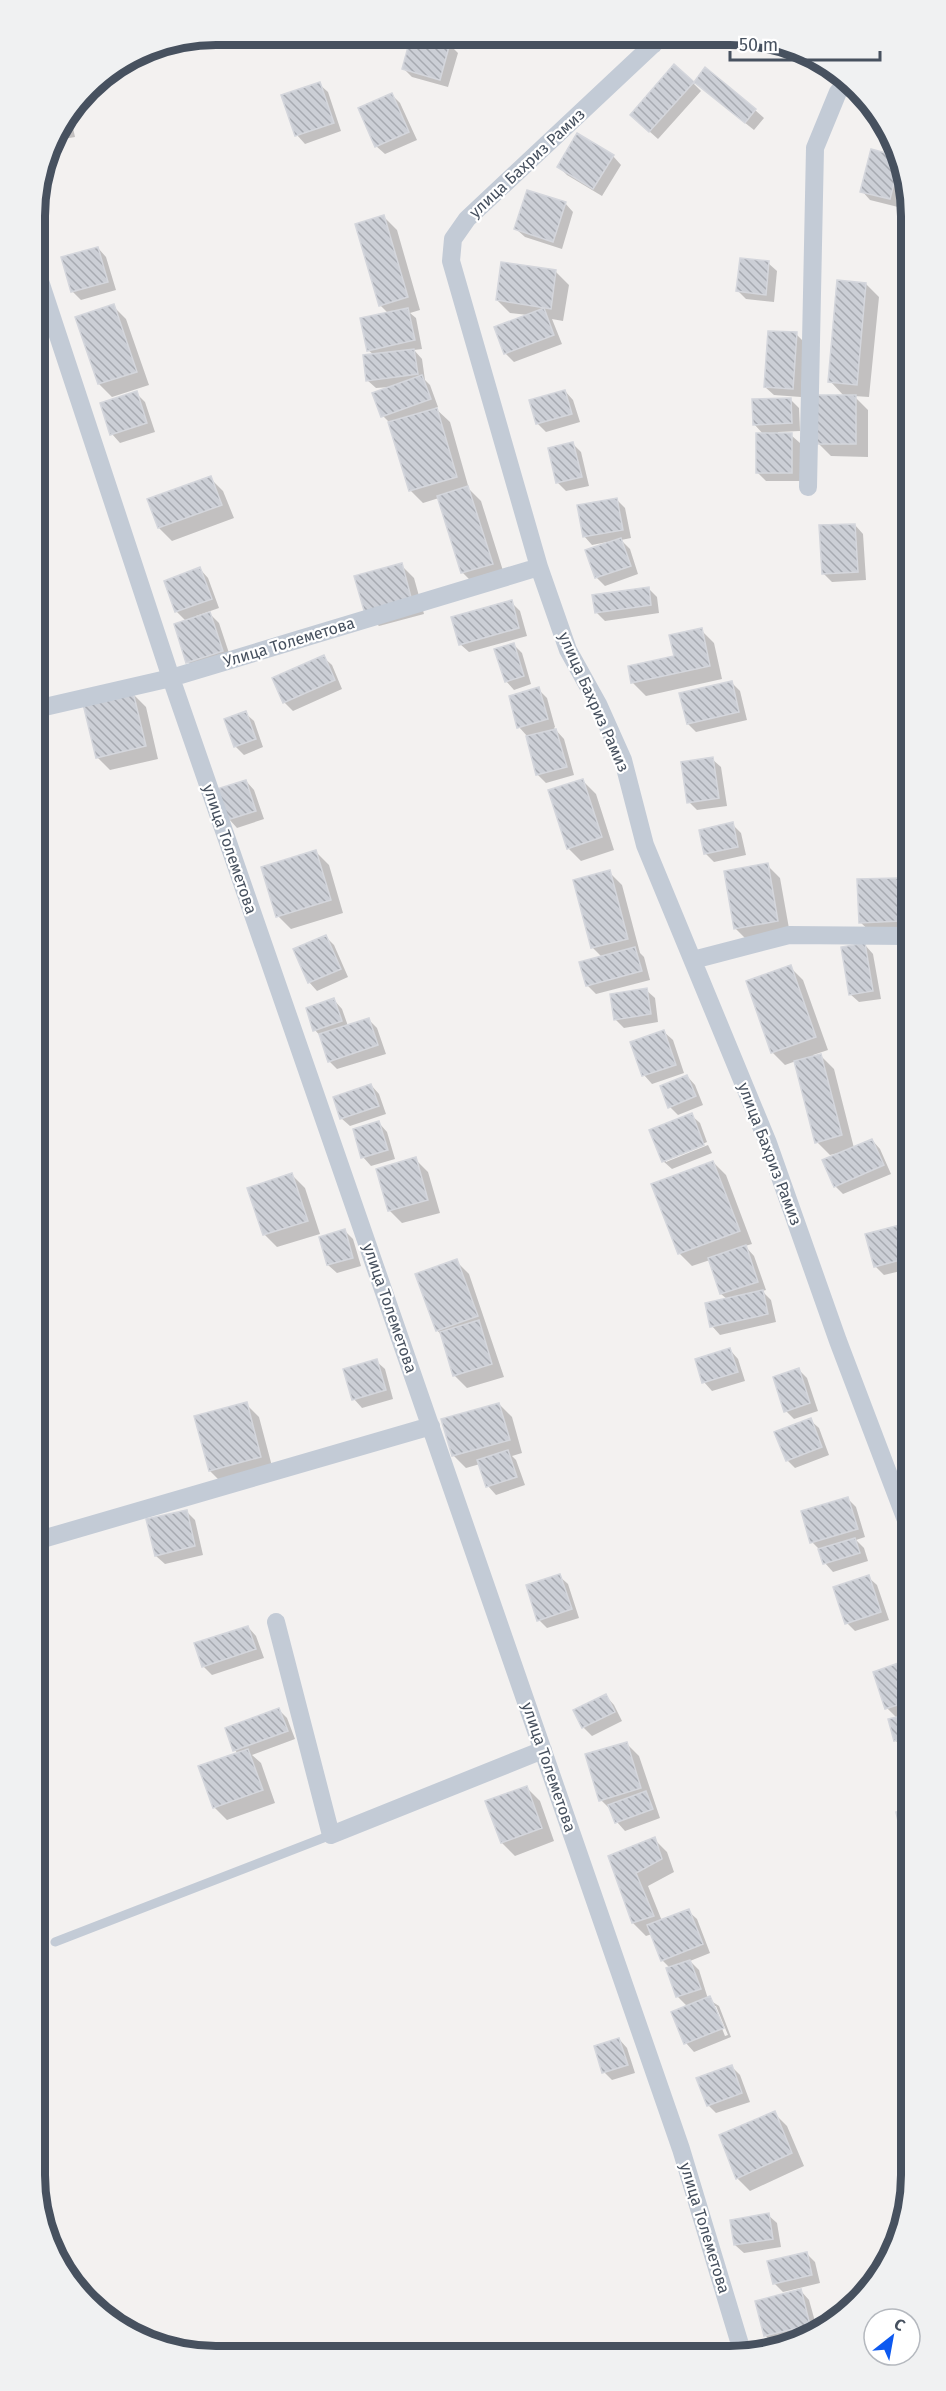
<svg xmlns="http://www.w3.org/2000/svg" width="946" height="2391" font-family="'Fira Sans',sans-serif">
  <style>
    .shadow { fill: #0003; fill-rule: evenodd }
    .building { fill: url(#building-back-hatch); stroke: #d4d6dc; stroke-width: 1.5 }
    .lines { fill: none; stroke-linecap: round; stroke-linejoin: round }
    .service { stroke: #c3cbd6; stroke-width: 9 }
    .minor { stroke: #c3cbd6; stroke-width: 18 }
    .labels { text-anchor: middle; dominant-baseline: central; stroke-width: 4.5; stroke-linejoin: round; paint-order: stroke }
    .street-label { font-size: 16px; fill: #47515f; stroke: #fff }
    .rim { fill: none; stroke: #47515f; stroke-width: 8 }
  </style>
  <defs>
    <pattern id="building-back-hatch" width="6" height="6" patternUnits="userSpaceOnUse" patternTransform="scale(1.5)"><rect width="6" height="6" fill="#cccfd6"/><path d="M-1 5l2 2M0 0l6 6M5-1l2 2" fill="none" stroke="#a7aab1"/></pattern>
  </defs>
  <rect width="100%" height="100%" fill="#f3f1f0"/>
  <path class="shadow" d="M412,36L449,44L458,53L448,87L412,77L403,68Z
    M749,38H765L810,53L828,66L792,57Z
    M693,83L701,91L658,139L640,123Z
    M319,84L328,92L341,131L305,144L297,135Z
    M704,90L755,110L764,118L754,130Z
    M392,95L400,103L417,140L385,154L376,146Z
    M70,114L75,137L52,141L53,136Z
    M872,151L898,157L905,170V179L898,207L870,200L862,191Z
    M613,156L621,165L602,196L567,175L559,167Z
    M565,203L573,212L562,249L525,237L516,229Z
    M384,217L397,230L420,310L410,313L416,318L422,349L414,350L422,359L425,380L430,385L438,407L435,408L450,422L469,489L481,501L505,577L476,586L463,573L439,498L423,503L410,490L391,424L383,416L390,387L376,388L367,380L374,355L368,350L389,314L380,305Z
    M98,248L106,257L116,290L81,300L72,291Z
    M768,263L777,271L774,302L746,299L738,291Z
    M556,272L569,285L563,321L552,319L562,344L514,362L505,353L528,315L510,313L497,300Z
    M866,284L879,297L869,397L854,396L868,410V457L831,456L818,443L845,397L830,381Z
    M113,306L126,319L149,385L112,397L99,384L77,318Z
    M796,334L804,342L801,397L774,395L765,387Z
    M565,391L573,400L580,422L546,432L537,423Z
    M136,393L145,402L155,432L120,443L112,434Z
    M790,399L799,408L800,431L778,432V435H791L800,443V481H766L758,473L764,435L754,424Z
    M572,443L581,452L589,486L566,491L558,483Z
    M210,478L223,491L234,518L172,541L159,528Z
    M617,500L625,508L631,538L621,540L630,549L638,574L605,586L596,577L612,541L592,545L584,536Z
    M855,525L863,534L866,580L832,582L823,573Z
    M401,565L414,578L424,614L379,626L366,613Z
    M200,569L208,578L219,608L196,616L197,618L210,614L219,623L231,659L196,670L188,662L187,622L176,611Z
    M649,589L657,597L659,613L605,621L596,612Z
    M511,602L520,611L527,636L469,652L460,644Z
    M701,630L714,643L722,679L646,696L633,683L676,657Z
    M513,644L522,653L531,684L514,690L506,681Z
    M323,657L332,665L342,689L293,711L284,702Z
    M731,682L740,691L747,720L696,732L688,724Z
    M538,689L547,698L555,727L554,728L564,739L574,775L546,783L537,774L527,736L519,727Z
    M133,694L146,707L158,759L110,770L97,757Z
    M245,713L254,721L263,747L244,755L235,746Z
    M712,759L721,767L727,806L697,810L689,802Z
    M246,781L254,790L264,819L237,828L229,819Z
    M583,781L596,794L614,850L581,861L568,848Z
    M732,824L741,833L746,855L714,862L706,854Z
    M316,852L329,865L343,913L291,929L278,916Z
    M767,865L780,878L790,934L748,941L735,928Z
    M609,872L622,885L640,953L644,957L650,980L596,994L588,986L602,957L592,947Z
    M898,879L907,889L908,934L874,935L860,922Z
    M325,936L334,945L348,977L317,991L309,982Z
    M865,945L873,954L881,999L859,1002L850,994Z
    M790,967L803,980L828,1050L813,1055L814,1057L821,1056L834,1069L854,1148L872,1140L880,1149L891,1174L843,1194L835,1186L838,1153L830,1155L817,1142L796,1061L785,1065L772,1052Z
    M646,990L655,998L658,1022L624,1028L615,1019Z
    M334,1000L342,1009L348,1026L369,1020L377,1028L386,1054L337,1069L329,1061L321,1037L315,1030Z
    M664,1032L673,1040L684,1073L652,1084L644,1075Z
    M687,1076L695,1085L703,1105L678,1115L670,1107Z
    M371,1085L379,1094L386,1114L350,1126L341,1118Z
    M691,1115L700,1123L707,1142L666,1159V1162L708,1145L712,1153L672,1169L663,1161Z
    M379,1123L387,1132L395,1159L371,1166L363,1157Z
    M415,1159L428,1172L440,1213L402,1223L389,1210Z
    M713,1162L726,1175L752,1244L745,1246L754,1256L766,1290L762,1291L771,1300L776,1322L720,1335L712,1326L727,1299L721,1294L710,1260L692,1266L679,1253Z
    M292,1175L305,1188L320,1234L277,1247L264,1234Z
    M900,1227L908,1235L909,1269L884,1275L876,1267Z
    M344,1230L353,1239L361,1266L337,1273L328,1265Z
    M456,1261L469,1274L504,1377L467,1388L454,1375L442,1336L437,1330Z
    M730,1350L738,1359L745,1381L712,1391L704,1382Z
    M376,1361L385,1369L393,1399L362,1408L354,1399Z
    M799,1370L807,1378L818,1411L794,1419L786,1411Z
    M246,1404L259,1417L273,1470L223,1484L210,1471Z
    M499,1404L512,1417L522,1453L512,1456L516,1460L525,1485L496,1495L488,1486L480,1464L466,1468L453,1455Z
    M810,1420L819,1428L829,1455L795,1468L787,1460Z
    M848,1499L856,1507L865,1537L856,1540L864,1548L868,1561L833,1572L825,1563L821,1551L812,1542Z
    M186,1511L195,1520L203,1555L165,1564L156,1556Z
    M559,1576L568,1584L579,1618L547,1628L539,1620Z
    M868,1577L877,1585L889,1620L855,1631L847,1623Z
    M248,1627L256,1636L264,1658L212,1675L203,1666Z
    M904,1663L910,1669V1712L897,1716V1718L910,1715V1747L904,1749L895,1740L897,1718L887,1708Z
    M606,1696L614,1705L622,1721L592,1736L583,1727Z
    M279,1710L287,1718L295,1739L252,1755L261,1763L275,1803L227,1820L214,1807L238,1754L235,1750Z
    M626,1743L639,1756L660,1818L625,1831L617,1822L613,1812L601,1800Z
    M527,1788L540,1801L554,1841L515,1856L502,1843L487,1802Z
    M910,1810V1845L904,1838L898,1813Z
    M654,1839L667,1852L674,1872L648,1886L662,1921L688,1911L697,1919L710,1953L690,1961L699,1970L708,1999L719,2006L731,2037L694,2052L686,2043L673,2013L688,2007L678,1997L668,1969L670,1968L662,1960L652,1934L646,1936L633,1923L610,1857ZM713,2006H716L728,2035L725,2036Z
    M619,2039L627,2048L635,2073L612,2080L604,2072Z
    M732,2067L740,2075L750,2102L716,2113L708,2105Z
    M774,2113L787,2126L804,2166L750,2191L737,2178Z
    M768,2215L777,2223L781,2247L744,2253L735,2245Z
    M806,2253L815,2262L820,2283L783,2292L774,2283Z
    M801,2291L809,2300L818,2332L773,2344L765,2335Z"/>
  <path class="building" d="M411,36H424L450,43L440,80L402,69Z
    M674,64L694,82L649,132L630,115Z
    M705,67L756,109L745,123L694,82Z
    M320,82L334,123L295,136L281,95Z
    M392,93L409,132L375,147L358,108Z
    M577,133L614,155L593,189L557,167Z
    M871,149L897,156L900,160L890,199L860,192Z
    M527,190L566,202L553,242L514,229Z
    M384,215L408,297L379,306L355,224Z
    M98,247L108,282L71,292L61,257Z
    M740,258L769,261L766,295L736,291Z
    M501,262L556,270L551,309L496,300Z
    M837,280L866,283L857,385L828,382Z
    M114,304L137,372L98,384L75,317Z
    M408,308L415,340L367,351L360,318Z
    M544,308L554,335L504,354L494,327Z
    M768,331L797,332L793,389L764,387Z
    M414,349L418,374L366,381L363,355Z
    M422,375L431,399L381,417L372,393Z
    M565,390L572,414L536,424L529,400Z
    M137,391L147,423L110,435L100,403Z
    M817,395H856V444H817Z
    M791,398L792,423L753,425L752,399Z
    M437,408L457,477L409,491L388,422Z
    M756,433H792V473H756Z
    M573,442L582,477L556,483L548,448Z
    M211,476L222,505L158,528L147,499Z
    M468,486L493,564L461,573L437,496Z
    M617,498L623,530L583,537L577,505Z
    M855,524L858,572L822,574L819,525Z
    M621,538L631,566L595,578L585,550Z
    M402,563L412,601L365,614L354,576Z
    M200,567L212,599L175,612L164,581Z
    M649,587L651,605L595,613L592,595Z
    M512,600L519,628L459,645L451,617Z
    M210,612L223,651L186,663L174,624Z
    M702,628L710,666L631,683L628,666L674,656L669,635Z
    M514,643L524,676L505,682L494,649Z
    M324,655L335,680L283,703L272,678Z
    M732,681L739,712L687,724L679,693Z
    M539,687L548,719L517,728L509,696Z
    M133,692L146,746L96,758L83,704Z
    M246,711L256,739L234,747L224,719Z
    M556,729L567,767L536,775L526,736Z
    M713,757L719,798L687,803L681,762Z
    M583,779L602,837L567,849L548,790Z
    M246,780L256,811L227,820L217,789Z
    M733,822L738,847L704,854L699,830Z
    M316,850L331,900L276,917L261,867Z
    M768,863L778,921L734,929L724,871Z
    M610,870L628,939L591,948L573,880Z
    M899,878L900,921L859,923L857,879Z
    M326,935L341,969L308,983L293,949Z
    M865,943L873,991L849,995L841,947Z
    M635,947L642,971L586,986L579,962Z
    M791,965L816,1037L771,1053L746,981Z
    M647,988L651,1014L614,1020L610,994Z
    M334,998L342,1021L313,1031L306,1008Z
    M369,1018L378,1045L328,1062L319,1034Z
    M664,1030L676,1065L642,1076L630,1042Z
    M821,1054L842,1135L815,1143L794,1061Z
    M687,1075L696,1096L668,1108L660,1086Z
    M371,1084L379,1106L340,1119L333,1097Z
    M692,1113L704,1145L662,1162L649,1130Z
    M379,1121L388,1150L361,1158L353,1129Z
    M872,1139L884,1165L834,1187L822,1160Z
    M416,1157L428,1200L388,1211L376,1169Z
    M713,1161L740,1231L678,1254L651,1184Z
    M292,1173L308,1221L263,1235L247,1188Z
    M900,1225L908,1258L874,1267L865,1234Z
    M345,1229L353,1258L327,1265L319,1237Z
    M746,1245L758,1282L720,1294L708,1258Z
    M457,1259L478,1316L436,1331L415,1274Z
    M763,1290L768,1314L710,1327L705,1303Z
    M479,1320L492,1364L453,1376L440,1332Z
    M730,1348L738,1372L702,1383L695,1359Z
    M377,1359L386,1390L352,1400L343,1369Z
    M799,1368L810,1403L784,1412L773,1377Z
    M247,1402L261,1457L209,1471L194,1416Z
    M499,1403L510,1440L452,1456L441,1419Z
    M811,1418L822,1447L786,1461L774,1432Z
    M508,1450L517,1477L486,1487L477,1460Z
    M848,1497L858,1529L810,1543L801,1511Z
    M187,1510L195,1546L155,1556L146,1519Z
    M855,1538L860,1553L823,1564L818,1549Z
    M560,1574L572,1609L537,1621L526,1585Z
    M869,1575L881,1612L845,1624L833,1587Z
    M248,1626L256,1649L202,1667L194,1643Z
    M904,1661L910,1678V1701L885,1709L873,1672Z
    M606,1694L615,1712L582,1728L573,1710Z
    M279,1708L288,1731L233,1751L225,1728Z
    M910,1714V1737L894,1741L888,1719Z
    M627,1742L641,1788L599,1801L585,1754Z
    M248,1749L263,1790L213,1808L198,1766Z
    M527,1786L542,1828L501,1843L485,1801Z
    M646,1791L653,1809L615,1823L608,1805Z
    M910,1809V1837L902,1839L896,1812Z
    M655,1837L662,1859L636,1873L654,1916L632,1923L608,1856Z
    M689,1909L703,1944L661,1961L647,1925Z
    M690,1960L701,1989L676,1997L666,1968Z
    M710,1996L724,2028L684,2044L671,2012Z
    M619,2038L628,2065L602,2073L594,2046Z
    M732,2065L742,2093L707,2106L696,2078Z
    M775,2111L792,2153L736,2179L719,2135Z
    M769,2213L773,2239L734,2245L730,2220Z
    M807,2252L812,2275L773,2284L767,2261Z
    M801,2289L810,2325L764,2336L755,2301Z"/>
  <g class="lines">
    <path class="service" d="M55,1942L331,1835"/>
    <path class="minor" d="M630,37L653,45
      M661,37L467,219L453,239L451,261L539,567L568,650L598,704L623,760L645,845L768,1143L838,1341L909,1528
      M35,266L171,678L681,2149L742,2351
      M808,487L815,148L838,92L849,81
      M36,709L171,678L539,567
      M693,960L789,935L908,936
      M39,1540L431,1426
      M276,1622L331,1835L543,1750"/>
  </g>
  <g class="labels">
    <g class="street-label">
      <text transform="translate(527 163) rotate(-43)">улица Бахриз Рамиз</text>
      <text transform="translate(289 642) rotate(-17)">Улица Толеметова</text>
      <text transform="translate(594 702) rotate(66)">улица Бахриз Рамиз</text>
      <text transform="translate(230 849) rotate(71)">улица Толеметова</text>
      <text transform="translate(770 1154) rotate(69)">улица Бахриз Рамиз</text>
      <text transform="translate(390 1308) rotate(71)">улица Толеметова</text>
      <text transform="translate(549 1767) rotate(71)">улица Толеметова</text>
      <text transform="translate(705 2228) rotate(73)">улица Толеметова</text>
    </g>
  </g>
  <path d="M0 0H946V2391H0ZM216 45H730A171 171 0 0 1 901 216V2175A171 171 0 0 1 730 2346H216A171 171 0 0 1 45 2175V216A171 171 0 0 1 216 45Z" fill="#f0f1f2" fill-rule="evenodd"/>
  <path class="rim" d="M216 45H730A171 171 0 0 1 901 216V2175A171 171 0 0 1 730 2346H216A171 171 0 0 1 45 2175V216A171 171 0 0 1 216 45Z"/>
  <g transform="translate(892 2337) rotate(31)"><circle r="28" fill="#ffffff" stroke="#b5b9bf" stroke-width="1.5"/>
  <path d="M0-4.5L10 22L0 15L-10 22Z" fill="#0d59f0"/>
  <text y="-9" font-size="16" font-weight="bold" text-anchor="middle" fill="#47515f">С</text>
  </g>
  <path d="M730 51v9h150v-9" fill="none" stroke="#47515f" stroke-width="3"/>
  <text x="739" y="51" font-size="18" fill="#47515f" stroke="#ffffff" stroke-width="4.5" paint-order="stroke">50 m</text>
</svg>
